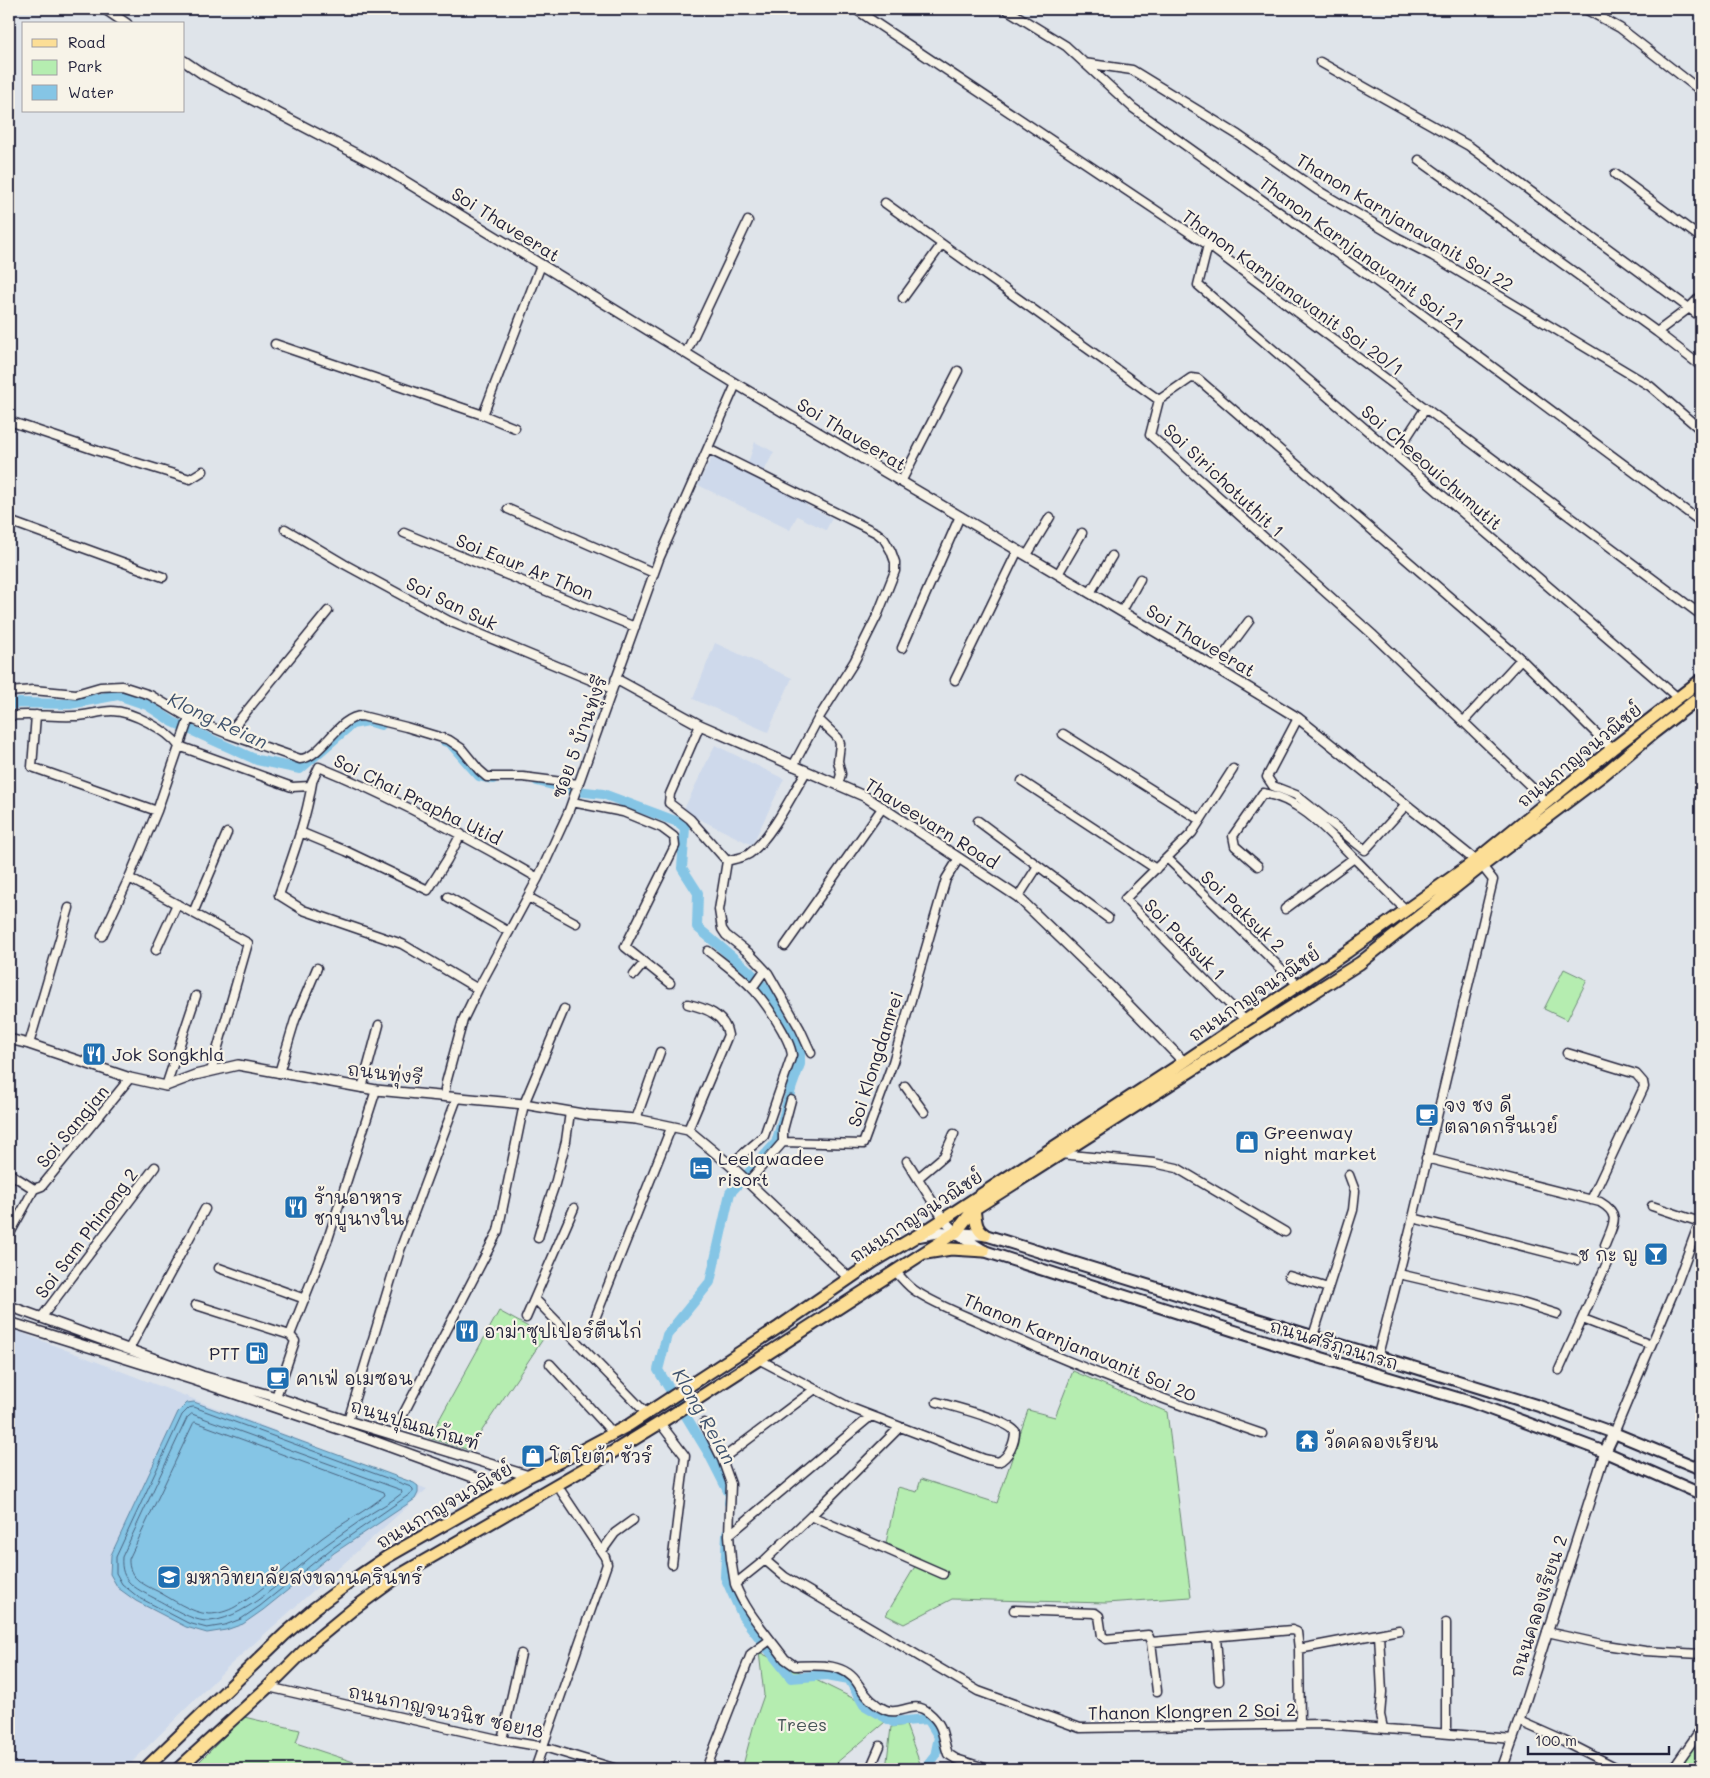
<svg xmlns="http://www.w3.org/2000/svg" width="1710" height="1778" font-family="Mali,'Playpen Sans Thai',sans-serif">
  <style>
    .built { fill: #ced9eb }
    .green { fill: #b5edb0; stroke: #6c8876 }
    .water { fill: #85c5e5; stroke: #5d84a1 }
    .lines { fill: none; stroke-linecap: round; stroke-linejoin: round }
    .shore { stroke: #4a637f; stroke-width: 1 }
    .canal { stroke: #85c5e5; stroke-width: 10 }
    .minor-casing { stroke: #22223b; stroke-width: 11 }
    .tertiary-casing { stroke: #22223b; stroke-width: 12 }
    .secondary-casing { stroke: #22223b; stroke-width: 14 }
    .primary-casing { stroke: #22223b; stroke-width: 15 }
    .minor { stroke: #f7f3e8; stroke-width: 8 }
    .tertiary { stroke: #f7f3e8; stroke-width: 9 }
    .secondary { stroke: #f7f3e8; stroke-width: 10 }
    .primary { stroke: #fcde96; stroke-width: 11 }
    .labels { text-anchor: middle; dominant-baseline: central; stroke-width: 4.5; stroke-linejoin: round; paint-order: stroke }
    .street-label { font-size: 18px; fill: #22223b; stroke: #f7f3e8 }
    .poi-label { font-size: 18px; fill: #22223b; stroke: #f7f3e8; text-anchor: start }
    .park-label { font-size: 18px; fill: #475558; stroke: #f7f3e8 }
    .water-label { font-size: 19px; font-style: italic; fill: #40536e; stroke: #f7f3e8 }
  </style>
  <rect width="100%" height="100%" fill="#dfe4ea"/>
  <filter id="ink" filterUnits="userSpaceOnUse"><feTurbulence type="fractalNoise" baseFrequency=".02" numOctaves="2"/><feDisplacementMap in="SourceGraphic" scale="10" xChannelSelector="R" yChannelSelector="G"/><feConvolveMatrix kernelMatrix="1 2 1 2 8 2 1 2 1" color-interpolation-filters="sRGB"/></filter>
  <g filter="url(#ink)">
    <path class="built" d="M755,442L774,452L764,471L748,463Z
      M713,455L807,500L806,505L832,518L826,530L797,516L790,530L698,485Z
      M715,643L792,678L768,732L693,699Z
      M715,745L784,779L752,845L683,811Z
      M9,1328L427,1489L230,1665L125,1769H9Z"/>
    <path class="green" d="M1564,969L1587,980L1567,1020L1544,1009Z
      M499,1311L545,1336L469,1450L429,1438Z
      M1073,1371L1167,1412L1191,1597L1106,1603L952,1599L904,1624L886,1615L920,1558L886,1543L898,1487L917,1492L921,1479L997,1503L1028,1410L1055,1417Z
      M759,1652L891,1717L829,1769H742L754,1724L764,1695Z
      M244,1717L300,1730L296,1743L375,1769H192Z
      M906,1725L922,1769H886L891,1727Z
      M1693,1747L1701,1750V1769H1677Z"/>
    <path class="water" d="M194,1402L414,1483L418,1486V1493L415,1499L334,1553L263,1610L243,1624L226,1630L207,1633L186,1627L136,1601L118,1588L110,1574L111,1555L178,1412L187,1403Z"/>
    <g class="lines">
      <path class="shore" d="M194,1407L411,1487L413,1489V1492L331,1549L260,1606L241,1619L225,1625L207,1628L188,1623L138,1597L122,1584L116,1573V1557L182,1415L189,1408Z
        M192,1414L401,1490L402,1493C393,1501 381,1507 370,1514C357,1523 343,1533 330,1542C297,1565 250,1618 210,1621C192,1622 170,1606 154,1598C135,1588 120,1582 122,1557L187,1418Z
        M195,1422L384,1492L385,1495C368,1510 342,1523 322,1538C294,1560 265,1590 235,1607C228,1611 218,1614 209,1614C191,1613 172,1599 157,1591C142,1584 128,1577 129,1559L193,1424Z"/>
      <path class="canal" d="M9,705L19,703L70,704L118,695L147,705L173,722L257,760L300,769L352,724L368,721L381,725
        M444,741L450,743L479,776L493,779
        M537,781L576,791L603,794L678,822L685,828L682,868L698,893L697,927L748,970L765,988L800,1051V1064L792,1086L776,1143L730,1193L710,1282L667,1335L658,1370L709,1454L730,1495L729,1503
        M727,1533L725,1577L743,1617L791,1678L827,1675L849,1679L864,1705L893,1722L928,1719L939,1737L935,1756L925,1769"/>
      <g class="minor-casing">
        <path id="minor" d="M855,9L1208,245L1701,615
          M1006,9L1066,46L1133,108L1415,309L1701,522
          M1585,9L1620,28L1701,91
          M1320,62L1469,146L1701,317
          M1084,63L1132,70L1238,135L1317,190L1398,238L1433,256L1650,386L1701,430
          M1419,160L1657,332L1689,308L1701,296
          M1615,174L1701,238
          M885,203L1159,400
          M1208,245L1198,285L1678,698
          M903,298L942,244
          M1657,332L1701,366
          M275,344L483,415L515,428
          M686,353L748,221
          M1159,400L1191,378L1198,379L1521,659L1612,749
          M1159,400L1150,435L1372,634L1548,803
          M483,415L541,265
          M9,421L98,451L190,479L203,471
          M708,449L877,533L884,539L891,551L895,562V571L878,614L854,662L818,719L838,738L840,744L838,761L841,774L838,785
          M1395,455L1425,409
          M901,482L958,371
          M508,509L654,573
          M9,521L163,577
          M285,529L344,564L449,621L612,689
          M404,533L635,627
          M1027,555L1050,517
          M1058,574L1082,533
          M1090,593L1112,556
          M1122,611L1140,579
          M902,648L960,516
          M1215,667L1249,621
          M955,680L1018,550
          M9,692L33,690L76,694L100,687L122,686L150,695L189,718L228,734L300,759C322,758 338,716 362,716L406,727L449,740L461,748L479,770L487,777H523L578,784
          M36,715L32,767L157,811
          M9,716C30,713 52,717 74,716C87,716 99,711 112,711C132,711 167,730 179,746
          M189,718L157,811L129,878L248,943L211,1071
          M1298,718L1267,777L1273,786L1296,795L1365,850L1406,805
          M1463,722L1521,659
          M700,725L670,794L669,803L690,819L727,861L719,910L722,929L726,935L750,954L768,973L800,1029L811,1053
          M228,734L328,611
          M1063,734L1200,820
          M179,746L292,787L310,786L319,767C395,798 467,837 538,878
          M793,766L818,719
          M1233,769L1192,833L1125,899L1245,1020
          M1022,781L1156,869
          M312,783C306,821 292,858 279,895L303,910L402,944L478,989
          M572,802L623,812L662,828L674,837L675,846L625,947L670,983
          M978,821L1108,918
          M300,832L346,851L428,890L447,860L461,834
          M1167,858L1298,985
          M727,861C733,859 743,858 749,854C771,838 791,796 806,772
          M1258,866L1235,846L1233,836L1263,793C1301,799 1328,832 1354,858C1371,875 1388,893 1406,910
          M448,897L509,932
          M528,897L576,923
          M1018,897L1038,866
          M1285,909L1354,858
          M193,913L227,833
          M102,936L129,878
          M785,946L883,807
          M156,950L177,904
          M708,951C722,962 737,973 750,986C763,998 790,1038 792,1055L764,1136L730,1165
          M634,975L644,963
          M751,987L755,984L765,970
          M688,1004C705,1008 725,1015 728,1035L688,1130
          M29,1044L69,908
          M1567,1053L1636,1074L1643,1082L1644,1087L1591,1200
          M279,1073L295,1020L317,968
          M166,1086L196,996
          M905,1086L924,1112
          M362,1088L379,1025
          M444,1096L446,1083L463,1020L478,989L538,878L568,813L659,559L736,384
          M636,1119L660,1052
          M783,1142V1130L791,1100
          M1060,1154L1154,1163L1177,1168L1285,1232
          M1426,1158L1600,1202C1622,1215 1613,1224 1605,1245
          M907,1161L944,1220L956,1232
          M9,1173L34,1189
          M918,1178L944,1156L954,1134
          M748,1182L783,1142L863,1144L893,1062L946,879L959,858
          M34,1189L42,1186L130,1078
          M1652,1206L1700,1222
          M1413,1218L1577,1260
          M9,1235L34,1189
          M538,1238L547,1207L555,1184L566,1141L570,1112
          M219,1268L305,1299
          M895,1271C902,1278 908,1287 917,1292C938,1306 972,1318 996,1330C1083,1369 1171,1403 1262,1434
          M1399,1274L1519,1302L1557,1314
          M1289,1276L1328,1288
          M535,1299L646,1413
          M196,1305L290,1335
          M596,1316L671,1128
          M41,1318L155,1167
          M526,1318L574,1208
          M1583,1319L1651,1345
          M1313,1336L1353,1210L1355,1191L1349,1175
          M129,1349L205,1209
          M1378,1355L1413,1218L1493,880L1482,866
          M760,1360L851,1408L984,1459L998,1462C1009,1458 1015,1442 1015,1431C1004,1419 955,1407 937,1402
          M550,1364L613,1433
          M1559,1370L1607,1263
          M276,1397L295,1341L290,1335L328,1239L376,1090
          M348,1421L400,1250L457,1098
          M660,1423L685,1456L672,1564
          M704,1423L722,1459L731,1484L729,1535L871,1416
          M900,1427L811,1516L765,1560L735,1584C746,1613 767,1634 785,1659L795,1666C817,1665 845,1662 858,1684C865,1695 873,1705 886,1710C901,1716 913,1699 929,1713C945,1726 942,1738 948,1754L956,1759L988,1769
          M1614,1433L1674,1291L1701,1218
          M393,1434L498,1231L524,1104L564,1009
          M722,1459L815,1389
          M811,1516L943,1574
          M729,1535L731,1559L735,1584
          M602,1551L615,1533L633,1520
          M765,1560L785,1577L978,1691L1080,1728L1324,1724L1513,1739
          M1014,1610L1095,1613L1099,1616L1102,1636L1106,1639L1148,1635L1151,1642L1292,1630L1297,1632L1299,1649L1300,1724
          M1446,1623V1733
          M1547,1632L1606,1645L1645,1651L1701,1654
          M1379,1634L1382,1692L1380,1715L1383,1728
          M1216,1636L1219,1681
          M1151,1642L1157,1691
          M1299,1649L1399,1630
          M268,1687L502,1740L544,1747L617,1769
          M1519,1721L1564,1741L1619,1769
          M502,1740L521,1654
          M535,1769L607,1564L605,1557L557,1485
          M706,1769L751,1654L770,1640
          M870,1769L880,1746
          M1673,1769L1701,1729"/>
      </g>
      <g class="tertiary-casing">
        <path id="tertiary" d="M105,9L127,24
          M184,61L203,74L385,169L736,384L1183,648L1298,718L1480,864
          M616,679L700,725L866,797L1018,897L1109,985L1184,1062
          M9,1039L29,1044L130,1078L166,1086L195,1075L238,1065L376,1090L524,1104L588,1115L636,1119L688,1130L730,1165L850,1279
          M9,1306L202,1376L276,1397L348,1421L529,1476
          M9,1322L194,1380L371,1440L506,1489
          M1502,1769L1519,1721L1605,1452"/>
      </g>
      <g class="secondary-casing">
        <path id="secondary" d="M956,1233L984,1251L1291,1349L1471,1402L1605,1452L1701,1494
          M919,1236L940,1232L985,1235L1539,1406L1614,1433L1701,1469
          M1605,1452L1614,1433"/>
      </g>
      <g class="primary-casing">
        <path id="primary" d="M974,1209C976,1220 975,1229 985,1235
          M926,1253L951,1249L984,1251
          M145,1769L285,1634L315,1608L350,1582L387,1557L529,1476L571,1456L629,1425L779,1327L873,1262L930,1228L1184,1062L1347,952L1475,861L1612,749L1701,680
          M178,1769L268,1687L312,1643L352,1610L400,1575L603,1458L660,1423L956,1232L974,1209L1360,963L1482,866L1604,774L1653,733L1701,696"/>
      </g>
      <use href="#minor" class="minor"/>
      <use href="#tertiary" class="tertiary"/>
      <use href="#secondary" class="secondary"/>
      <use href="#primary" class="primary"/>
    </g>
  </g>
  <defs>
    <g id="restaurant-square" transform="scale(1.25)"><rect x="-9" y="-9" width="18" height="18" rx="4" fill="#1f6fb2" stroke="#f7f3e8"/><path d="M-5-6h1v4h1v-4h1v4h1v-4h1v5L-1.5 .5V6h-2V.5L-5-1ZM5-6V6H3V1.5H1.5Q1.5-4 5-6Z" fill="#fff"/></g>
    <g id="cafe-square" transform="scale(1.25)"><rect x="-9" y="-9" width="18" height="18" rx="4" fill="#1f6fb2" stroke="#f7f3e8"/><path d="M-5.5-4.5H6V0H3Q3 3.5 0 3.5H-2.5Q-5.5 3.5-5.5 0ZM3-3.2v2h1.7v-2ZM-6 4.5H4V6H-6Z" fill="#fff"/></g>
    <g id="shop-square" transform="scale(1.25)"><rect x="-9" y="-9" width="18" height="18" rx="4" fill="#1f6fb2" stroke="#f7f3e8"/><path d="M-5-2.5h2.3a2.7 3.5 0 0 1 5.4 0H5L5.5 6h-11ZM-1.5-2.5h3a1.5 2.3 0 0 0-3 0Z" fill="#fff"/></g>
    <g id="hotel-square" transform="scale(1.25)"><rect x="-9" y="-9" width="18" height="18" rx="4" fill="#1f6fb2" stroke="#f7f3e8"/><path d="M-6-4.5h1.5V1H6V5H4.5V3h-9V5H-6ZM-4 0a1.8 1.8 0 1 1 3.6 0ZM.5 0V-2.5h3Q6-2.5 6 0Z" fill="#fff"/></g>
    <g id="bar-square" transform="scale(1.25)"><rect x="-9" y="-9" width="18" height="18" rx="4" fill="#1f6fb2" stroke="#f7f3e8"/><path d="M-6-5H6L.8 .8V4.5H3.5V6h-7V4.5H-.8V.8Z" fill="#fff"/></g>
    <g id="fuel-square" transform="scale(1.25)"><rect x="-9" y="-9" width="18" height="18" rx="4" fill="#1f6fb2" stroke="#f7f3e8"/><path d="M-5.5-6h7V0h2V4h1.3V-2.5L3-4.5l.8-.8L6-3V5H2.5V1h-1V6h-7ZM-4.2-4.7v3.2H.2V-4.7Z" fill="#fff"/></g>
    <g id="temple-square" transform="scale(1.25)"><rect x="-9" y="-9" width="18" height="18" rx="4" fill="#1f6fb2" stroke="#f7f3e8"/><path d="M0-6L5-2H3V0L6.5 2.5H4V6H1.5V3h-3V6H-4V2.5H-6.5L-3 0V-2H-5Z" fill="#fff"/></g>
    <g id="university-square" transform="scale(1.25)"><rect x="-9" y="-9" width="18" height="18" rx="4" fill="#1f6fb2" stroke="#f7f3e8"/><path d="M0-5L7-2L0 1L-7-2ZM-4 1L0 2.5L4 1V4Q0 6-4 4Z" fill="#fff"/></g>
  </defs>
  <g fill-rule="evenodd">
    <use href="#restaurant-square" x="94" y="1054"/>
    <use href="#cafe-square" x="1427" y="1115"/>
    <use href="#shop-square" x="1247" y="1142"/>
    <use href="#hotel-square" x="701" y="1168"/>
    <use href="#restaurant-square" x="296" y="1207"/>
    <use href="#bar-square" x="1656" y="1254"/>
    <use href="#restaurant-square" x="467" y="1331"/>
    <use href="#fuel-square" x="257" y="1353"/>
    <use href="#cafe-square" x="278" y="1378"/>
    <use href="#temple-square" x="1307" y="1441"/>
    <use href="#shop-square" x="533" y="1456"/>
    <use href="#university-square" x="169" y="1577"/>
  </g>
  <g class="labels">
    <g class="street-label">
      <text transform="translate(1405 222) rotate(31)">Thanon Karnjanavanit Soi 22</text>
      <text transform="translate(506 224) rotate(32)">Soi Thaveerat</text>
      <text transform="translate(1362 253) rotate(36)">Thanon Karnjanavanit Soi 21</text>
      <text transform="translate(1293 292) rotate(36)">Thanon Karnjanavanit Soi 20/1</text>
      <text transform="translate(852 434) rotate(31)">Soi Thaveerat</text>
      <text transform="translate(1432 467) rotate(41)">Soi Cheeouichumutit</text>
      <text transform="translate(1224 480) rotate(43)">Soi Sirichotuthit 1</text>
      <text transform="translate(525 566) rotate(22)">Soi Eaur Ar Thon</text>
      <text transform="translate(452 603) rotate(26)">Soi San Suk</text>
      <text transform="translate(1201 640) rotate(31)">Soi Thaveerat</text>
      <text transform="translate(579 737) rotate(-70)">ซอย 5 บ้านทุ่งรี</text>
      <text transform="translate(1579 755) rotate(-39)">ถนนกาญจนวณิชย์</text>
      <text transform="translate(418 799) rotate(26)">Soi Chai Prapha Utid</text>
      <text transform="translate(932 823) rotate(32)">Thaveevarn Road</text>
      <text transform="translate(1243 911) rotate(44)">Soi Paksuk 2</text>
      <text transform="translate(1185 939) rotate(45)">Soi Paksuk 1</text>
      <text transform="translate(1254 994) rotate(-34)">ถนนกาญจนวณิชย์</text>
      <text transform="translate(875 1059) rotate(-72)">Soi Klongdamrei</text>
      <text transform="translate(385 1073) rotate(7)">ถนนทุ่งรี</text>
      <text transform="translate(72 1126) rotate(-50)">Soi Sangjan</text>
      <text transform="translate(916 1216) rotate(-33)">ถนนกาญจนวณิชย์</text>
      <text transform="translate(86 1233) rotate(-53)">Soi Sam Phinong 2</text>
      <text transform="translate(1334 1344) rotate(17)">ถนนศรีภูวนารถ</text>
      <text transform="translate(1080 1347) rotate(23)">Thanon Karnjanavanit Soi 20</text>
      <text transform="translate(415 1424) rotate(17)">ถนนปุณณกัณฑ์</text>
      <text transform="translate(444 1505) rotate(-30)">ถนนกาญจนวณิชย์</text>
      <text transform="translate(1538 1606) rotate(-72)">ถนนคลองเรียน 2</text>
      <text transform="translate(446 1711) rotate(12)">ถนนกาญจนวนิช ซอย18</text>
      <text transform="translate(1192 1711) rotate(-1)">Thanon Klongren 2 Soi 2</text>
    </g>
    <g class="poi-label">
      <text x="112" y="1054">Jok Songkhla</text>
      <text x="1444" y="1105">จง ชง ดี<tspan x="1444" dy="21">ตลาดกรีนเวย์</tspan></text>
      <text x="1264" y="1132">Greenway<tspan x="1264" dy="21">night market</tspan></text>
      <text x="718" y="1158">Leelawadee<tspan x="718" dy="21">risort</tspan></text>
      <text x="314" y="1197">ร้านอาหาร<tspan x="314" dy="21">ชาบูนางใน</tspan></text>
      <text x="1638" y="1254" text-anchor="end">ช กะ ญ</text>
      <text x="484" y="1331">อาม่าซุปเปอร์ตีนไก่</text>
      <text x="240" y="1353" text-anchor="end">PTT</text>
      <text x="296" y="1378">คาเฟ่ อเมซอน</text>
      <text x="1324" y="1441">วัดคลองเรียน</text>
      <text x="550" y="1456">โตโยต้า ชัวร์</text>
      <text x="186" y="1577">มหาวิทยาลัยสงขลานครินทร์</text>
    </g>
    <g class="park-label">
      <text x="802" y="1724">Trees</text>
    </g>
    <g class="water-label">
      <text transform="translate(218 720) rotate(25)">Klong Reian</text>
      <text transform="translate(705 1416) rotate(60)">Klong Reian</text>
    </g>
  </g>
  <rect width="1710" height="1778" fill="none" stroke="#f7f3e8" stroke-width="30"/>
  <rect x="15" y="15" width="1680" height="1748" fill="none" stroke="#22223b" stroke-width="2" filter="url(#ink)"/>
  <rect x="22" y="22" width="162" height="90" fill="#f7f3e8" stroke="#a29fa3"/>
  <rect x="32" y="39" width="25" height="8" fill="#fcde96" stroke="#a29fa3"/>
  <text x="68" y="48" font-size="15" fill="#22223b">Road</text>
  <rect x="32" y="60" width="25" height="15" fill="#b5edb0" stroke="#a29fa3"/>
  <text x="68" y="72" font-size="15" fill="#22223b">Park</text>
  <rect x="32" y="85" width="25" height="15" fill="#85c5e5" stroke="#a29fa3"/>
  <text x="68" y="98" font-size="15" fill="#22223b">Water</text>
  <path d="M1528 1746v8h141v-8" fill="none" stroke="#22223b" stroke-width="2.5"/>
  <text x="1535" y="1746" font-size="15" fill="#22223b" stroke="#f7f3e8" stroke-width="4" paint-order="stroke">100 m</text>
</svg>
